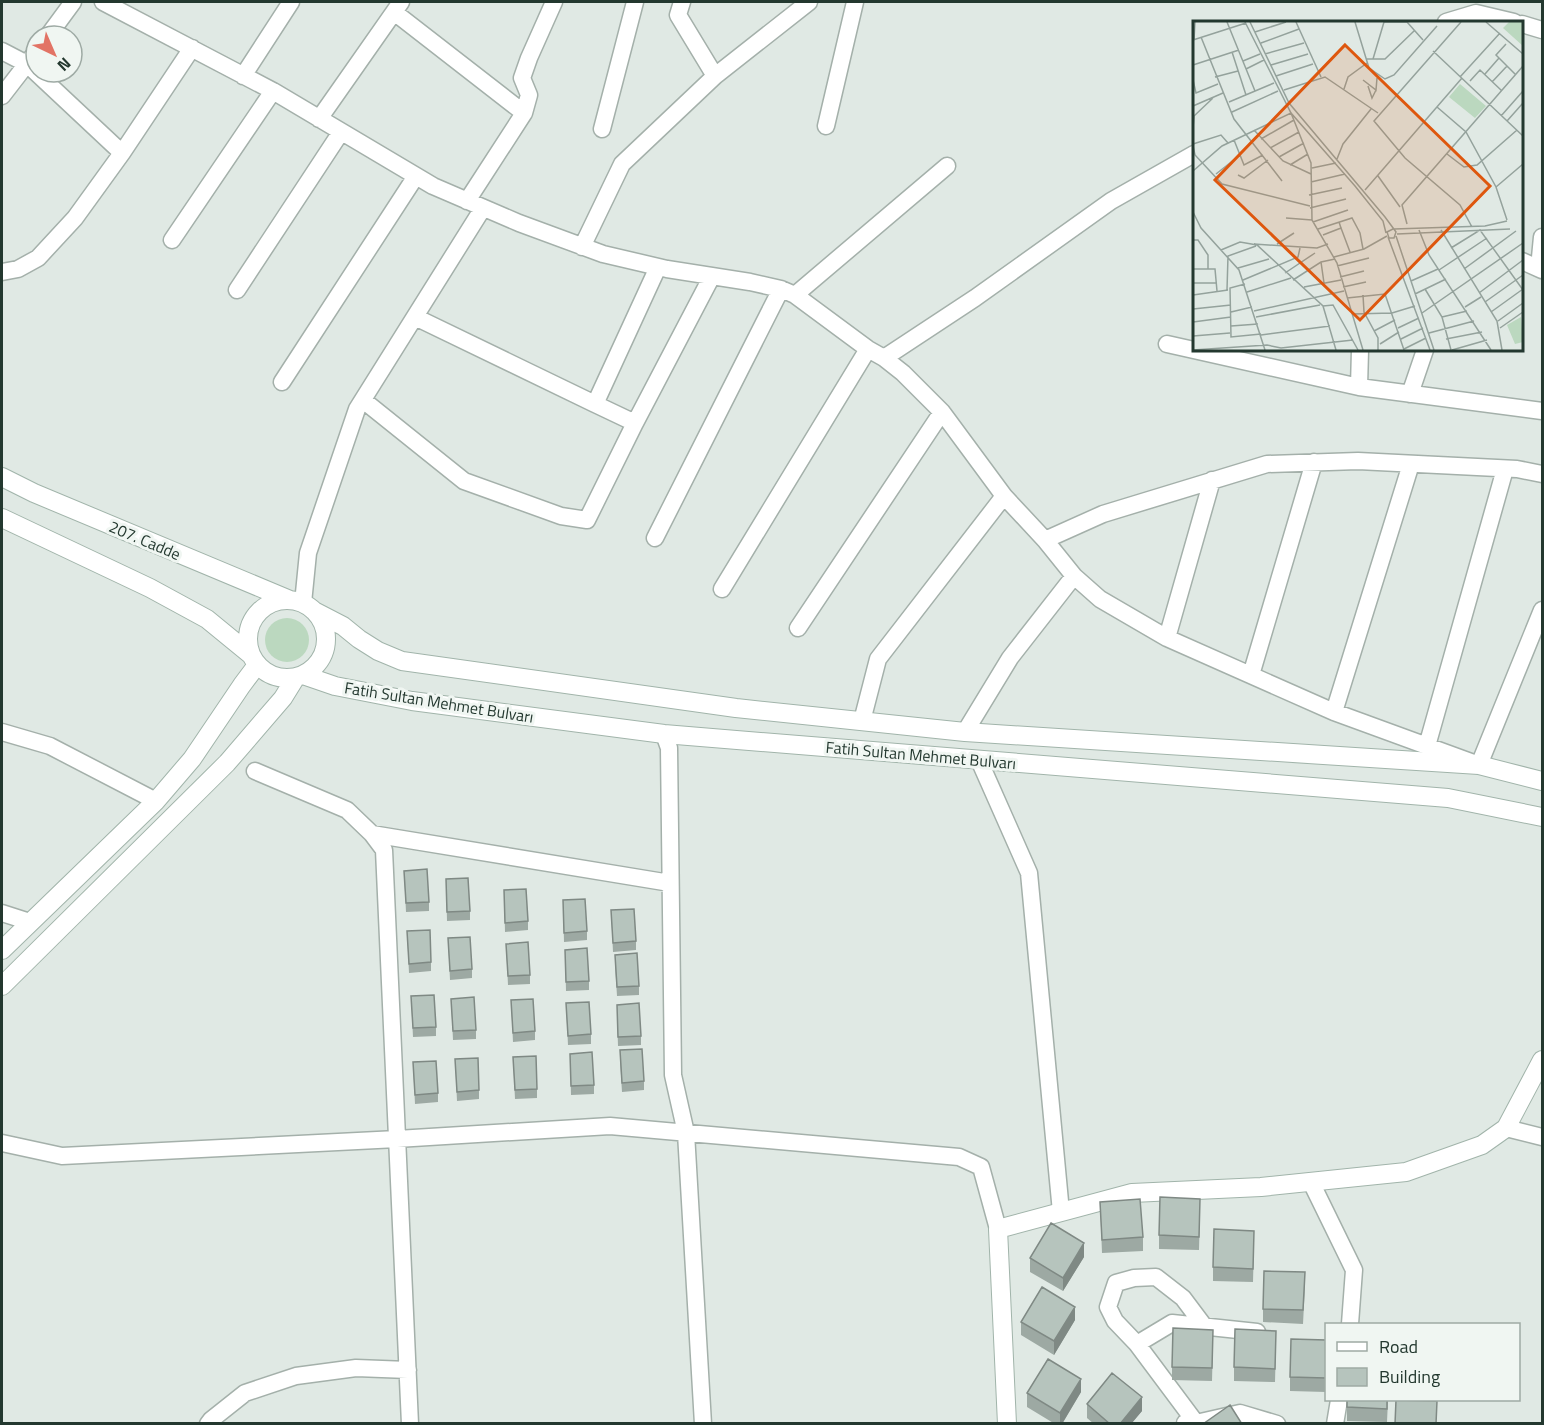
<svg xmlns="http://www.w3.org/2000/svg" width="1544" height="1425" font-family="'Titillium Web',sans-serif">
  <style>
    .green { fill: #bbd8bf }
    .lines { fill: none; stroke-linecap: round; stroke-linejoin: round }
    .street-casing { stroke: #a4b0aa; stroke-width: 19 }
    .secondary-casing { stroke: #a1b4aa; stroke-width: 20 }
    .street { stroke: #fff; stroke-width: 16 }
    .secondary { stroke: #fff; stroke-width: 18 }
    .wall { fill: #9da9a3 }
    .shaded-wall { fill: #7f8984 }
    .building { fill: #b6c4bd; stroke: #7f8984; stroke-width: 1.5 }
    .labels { text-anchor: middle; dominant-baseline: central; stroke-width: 6; stroke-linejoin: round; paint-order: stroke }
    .street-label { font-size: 16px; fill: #23382f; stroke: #f0f6f2 }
    .inset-road { fill: none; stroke: #94a29c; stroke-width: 1.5 }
    .view { fill: #de570e; fill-opacity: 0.15; stroke: #de570e; stroke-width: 3 }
    .inset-edge { fill: none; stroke: #23382f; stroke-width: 3 }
  </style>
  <rect width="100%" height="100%" fill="#e0e9e4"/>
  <path class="green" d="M265 640a22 22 0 1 1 44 0a22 22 0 1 1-44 0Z"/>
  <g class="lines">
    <g class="street-casing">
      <path id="street" d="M103,2L273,91L433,186L519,223L603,254L667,269L750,282L781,289L795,295L868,349L884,358L903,373L942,412L1004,496L1045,540L1074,576L1100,599L1167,638L1334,712L1479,765L1542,610
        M682,2L678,15L715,76
        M394,12L524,113
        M1446,22L1476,13L1514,22
        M1522,24L1542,30
        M48,36L73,2
        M2,51L27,64L122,153
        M243,76L291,2
        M2,96L36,52
        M319,119L401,2
        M826,126L855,2
        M602,129L635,2
        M467,201L524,113L529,95L522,78L529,58L554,2
        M172,240L273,91
        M582,247L622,164L715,76L809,2
        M1522,261L1542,270
        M1539,268L1542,237
        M2,272L18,269L38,258L75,218L122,153L192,48
        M237,290L341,132
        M795,295L947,166
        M415,317L595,404
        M1167,344L1359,387L1542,411
        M884,358L975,298L1111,201L1194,154
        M282,382L416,176
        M1359,387L1360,350
        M1410,394L1425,350
        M363,400L464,481L561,516L587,520L635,423L712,276
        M635,423L595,404L658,267
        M655,538L781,289
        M1045,540L1103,514L1267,464L1358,461L1517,469L1542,474
        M722,589L868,349
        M303,603L308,553L357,409L483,208
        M798,628L942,412
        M1167,638L1212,480
        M1251,675L1314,462
        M1334,712L1411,464
        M862,721L878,659L1004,496
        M2,732L50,746L156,801
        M965,732L1010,658L1074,576
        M664,734L669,748L673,1075L686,1133L703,1424
        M1427,746L1505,469
        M979,760L1029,873L1061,1212
        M255,771L347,810L372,834L384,850L410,1424
        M372,834L670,883
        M2,913L30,922
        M1506,1128L1542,1137
        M2,1143L62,1156L397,1139L610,1126L959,1157L981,1167L998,1229
        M1311,1182L1354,1270L1350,1324
        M1137,1344L1115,1321L1108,1307L1116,1283L1134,1278L1156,1277L1183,1298L1204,1326
        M1185,1423H1196L1240,1413L1277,1424
        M1196,1423L1137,1344L1172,1323L1257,1332
        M208,1424L211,1420L245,1393L296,1376L356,1368L408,1370
        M1335,1424L1339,1400"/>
    </g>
    <g class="secondary-casing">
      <path id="secondary" d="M2,477L34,493L290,600
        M2,518L150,588L207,619L251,655
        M248 639a39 39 0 1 1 78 0a39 39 0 1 1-78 0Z
        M314,611L343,626L359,639L378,651L402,661L736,708L965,732L1479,765L1542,781
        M303,675L335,686L412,701L664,734L1448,798L1542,817
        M2,950L156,801L192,759L242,685L257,665
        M2,986L227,763L283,698L296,677
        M1007,1424L998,1229L1132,1193L1261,1187L1406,1172L1482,1145L1506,1128L1542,1060"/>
    </g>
    <use href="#street" class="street"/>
    <use href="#secondary" class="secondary"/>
  </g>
  <path class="wall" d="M404,871L429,902V911L406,912Z
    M446,879L470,911V920L447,921Z
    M504,890L528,921V930L505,932Z
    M563,900L587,931V940L564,942Z
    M611,910L636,941V950L613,952Z
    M407,931L431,962V971L409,973Z
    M448,938L472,969V978L450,980Z
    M506,944L530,975V984L508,985Z
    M565,950L589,981V990L566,991Z
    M615,964L639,986V995L617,996Z
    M411,996L436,1027V1036L413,1037Z
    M451,999L476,1030V1039L453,1040Z
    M511,1000L535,1031V1040L513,1042Z
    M566,1003L591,1034V1044L568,1045Z
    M617,1014L641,1036V1045L618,1046Z
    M570,1054L594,1085V1094L571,1095Z
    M513,1057L537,1089V1098L515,1099Z
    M455,1059L479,1090V1099L457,1101Z
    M620,1059L644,1081V1090L622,1092Z
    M413,1062L438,1093V1102L415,1104Z
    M1100,1202L1143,1237V1251L1102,1253Z
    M1200,1212L1199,1250L1159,1249V1235Z
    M1254,1244L1253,1282L1213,1281V1267Z
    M1084,1257L1063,1291L1030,1272V1258Z
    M1305,1285L1303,1324L1263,1322V1309Z
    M1075,1320L1054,1355L1021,1335V1322Z
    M1326,1340V1392L1290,1391V1377Z
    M1213,1343L1212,1381L1172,1380V1367Z
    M1276,1344L1275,1382L1234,1381V1367Z
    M1081,1392L1062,1424H1055L1027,1407V1393Z
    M1347,1400H1388L1387,1422L1347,1421Z
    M1087,1404L1142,1411L1131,1424H1094L1087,1418Z"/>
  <path class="shaded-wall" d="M1084,1243V1257L1063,1291V1278Z
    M1075,1307V1320L1054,1355V1341Z
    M1081,1379V1392L1062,1424H1060V1413Z
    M1142,1397V1411L1131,1424H1120Z"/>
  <path class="building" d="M427,869L429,902L406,903L404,871Z
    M468,878L470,911L447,912L446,879Z
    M526,889L528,921L505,923L504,890Z
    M585,899L587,931L564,933L563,900Z
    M634,909L636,941L613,943L611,910Z
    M430,930L431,962L409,964L407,931Z
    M470,937L472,969L450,971L448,938Z
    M528,942L530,975L508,976L506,944Z
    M587,948L589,981L566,982L565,950Z
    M637,953L639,986L617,987L615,955Z
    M434,995L436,1027L413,1028L411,996Z
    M474,997L476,1030L453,1031L451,999Z
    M533,999L535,1031L513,1033L511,1000Z
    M589,1002L591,1034L568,1036L566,1003Z
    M639,1003L641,1036L618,1037L617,1005Z
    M642,1049L644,1081L622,1083L620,1050Z
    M592,1052L594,1085L571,1086L570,1054Z
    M536,1056L537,1089L515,1090L513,1057Z
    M478,1058L479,1090L457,1092L455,1059Z
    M436,1061L438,1093L415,1095L413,1062Z
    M1160,1197L1200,1199L1199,1237L1159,1235Z
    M1140,1199L1143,1237L1102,1240L1100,1202Z
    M1051,1223L1084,1243L1063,1278L1030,1258Z
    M1214,1229L1254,1231L1253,1269L1213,1267Z
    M1264,1271L1305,1272L1303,1310L1263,1309Z
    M1042,1287L1075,1307L1054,1341L1021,1322Z
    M1173,1328L1213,1330L1212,1368L1172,1367Z
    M1235,1329L1276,1331L1275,1369L1234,1367Z
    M1291,1339L1326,1340V1378L1290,1377Z
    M1048,1359L1081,1379L1060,1413L1027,1393Z
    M1112,1373L1142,1397L1120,1424H1110L1087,1404Z
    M1347,1400H1387V1409L1347,1407Z
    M1396,1400L1437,1401L1436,1424H1395Z
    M1230,1405L1242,1424H1203Z"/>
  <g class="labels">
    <g class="street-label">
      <text transform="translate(145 540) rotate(23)">207. Cadde</text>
      <text transform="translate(439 702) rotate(9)">Fatih Sultan Mehmet Bulvarı</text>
      <text transform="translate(921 755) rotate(5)">Fatih Sultan Mehmet Bulvarı</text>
    </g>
  </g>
  <g transform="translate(1193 21)">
    <rect width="330" height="330" fill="#e0e9e4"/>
    <path d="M316,1H330V25L310,7ZM267,63L293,85L282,97L256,76ZM328,296L330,321L322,323L314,304Z" fill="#bbd8bf"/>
    <path class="inset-road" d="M34,1L62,70M52,1L98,92L162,165L190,200L193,212M57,1L96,82L192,196L203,211L201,217H196L194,211L200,208M103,1L128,56M162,1L176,47L192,58L201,54L244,5M191,1H214M214,1L230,19M268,1L181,100L212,137L267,184L279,206M293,1L330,33M62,11L93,1M8,16L41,98L89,160M0,19L53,2M1,19L2,1M68,22L106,8M313,23L303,34L323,54M240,30L330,115M39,31L53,74M72,33L111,22M173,38H192L221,10M180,38L191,1M50,40L67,33M0,44L46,29M78,44L115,33M53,48L71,39M292,53L306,37M83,55L120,43M22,56L45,50M267,56L307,12M0,59L3,72L25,63M170,59L183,69L184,57M277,60L287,49L309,70M299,61L314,45M175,65L179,77L183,69M151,68L155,56L174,42M91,69L132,56L185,92M36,81L81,62M0,85L30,72M244,86L273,111L303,166L314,199M39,91L85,70M308,95L330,70M314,100L330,82M0,107L1,95L20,77M61,109L90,140L118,153M68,118L101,99M41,119L51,144L70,134M0,123L28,114L35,122M0,125L2,134L29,163L117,185M77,127L106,111M254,133L271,146L284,144L324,109M86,136L111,122M144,138L150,123L178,88M97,144L115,133M119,147L143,142M0,150L29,125L98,92L118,142L119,199L144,242L170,329M23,153L47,134M45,154L51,157L75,139M185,155L207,186M118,161L152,153M303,166L330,143M172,169L269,57M116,174L149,167M117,187L153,178M0,191L8,207L46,249L72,329M93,197L119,199M120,201L155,189M214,203L209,184L330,45M148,207L157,231M125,208L159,197L167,212L170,228M201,208L292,205L314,200M226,209L236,234L298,329M248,209L304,300L309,329M204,213L317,208M130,214L148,207L146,201M203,215L241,329M195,216L237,329M0,219H5L15,234V248M61,223L124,227L135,223M84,223L101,212M258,227L287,209L330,269M28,229L47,221L64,224L130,285L143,329M141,236L171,228L194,215M128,241L131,262M144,245L176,237M45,247L76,238M0,248H22L24,270M271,248L323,210M246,249L294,217M92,252L122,232M147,256L171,250M50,259L105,236L107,227M100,259L128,241L142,238M218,260L245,248M0,262H23M52,263L37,267L38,316L68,313M111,266L148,259M150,266L173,261M232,268L249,296L258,329M34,269L35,235L63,225M54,271L98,257M286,272L330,239M222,273L253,258M0,274L35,269M170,274L171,291L185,317V329M154,277L192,273L211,329M292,281L330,254M130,285L140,284L165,329M272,286L288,276M0,288L38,284M61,290L151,270M38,291L59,286M298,291L330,268M229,292L330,222M159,293L199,292L222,285M63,296L127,284M249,296L274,290M305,300L330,282M0,301L38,296M38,305L65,303M205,307L226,297M307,307L330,291M181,310L202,299M236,312L281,300M68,314L137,305M0,315L37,312M208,318L230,307M253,318L289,311M187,323L206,311M211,328L233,317M0,329L74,324L88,327L160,319M259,329L294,319"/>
    <path class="view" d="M152,24L297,165L167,299L22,159Z"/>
    <rect width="330" height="330" class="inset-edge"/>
  </g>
  <rect width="1544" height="1425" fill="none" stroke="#23382f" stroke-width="6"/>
  <rect x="1325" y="1323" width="195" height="78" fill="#f0f6f2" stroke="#9eaaa4" stroke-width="1.5"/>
  <rect x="1337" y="1342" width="30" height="9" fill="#ffffff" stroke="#9eaaa4" stroke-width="1.5"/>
  <text x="1379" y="1353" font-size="18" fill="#23382f">Road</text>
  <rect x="1337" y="1368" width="30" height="18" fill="#b6c4bd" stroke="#9eaaa4" stroke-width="1.5"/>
  <text x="1379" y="1383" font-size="18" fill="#23382f">Building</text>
  <g transform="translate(54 54) rotate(136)"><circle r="28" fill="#f0f6f2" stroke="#9eaaa4" stroke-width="1.5"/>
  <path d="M0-4.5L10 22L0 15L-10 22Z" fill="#e27365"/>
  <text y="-9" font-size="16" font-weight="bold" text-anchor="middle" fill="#23382f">N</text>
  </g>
</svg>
